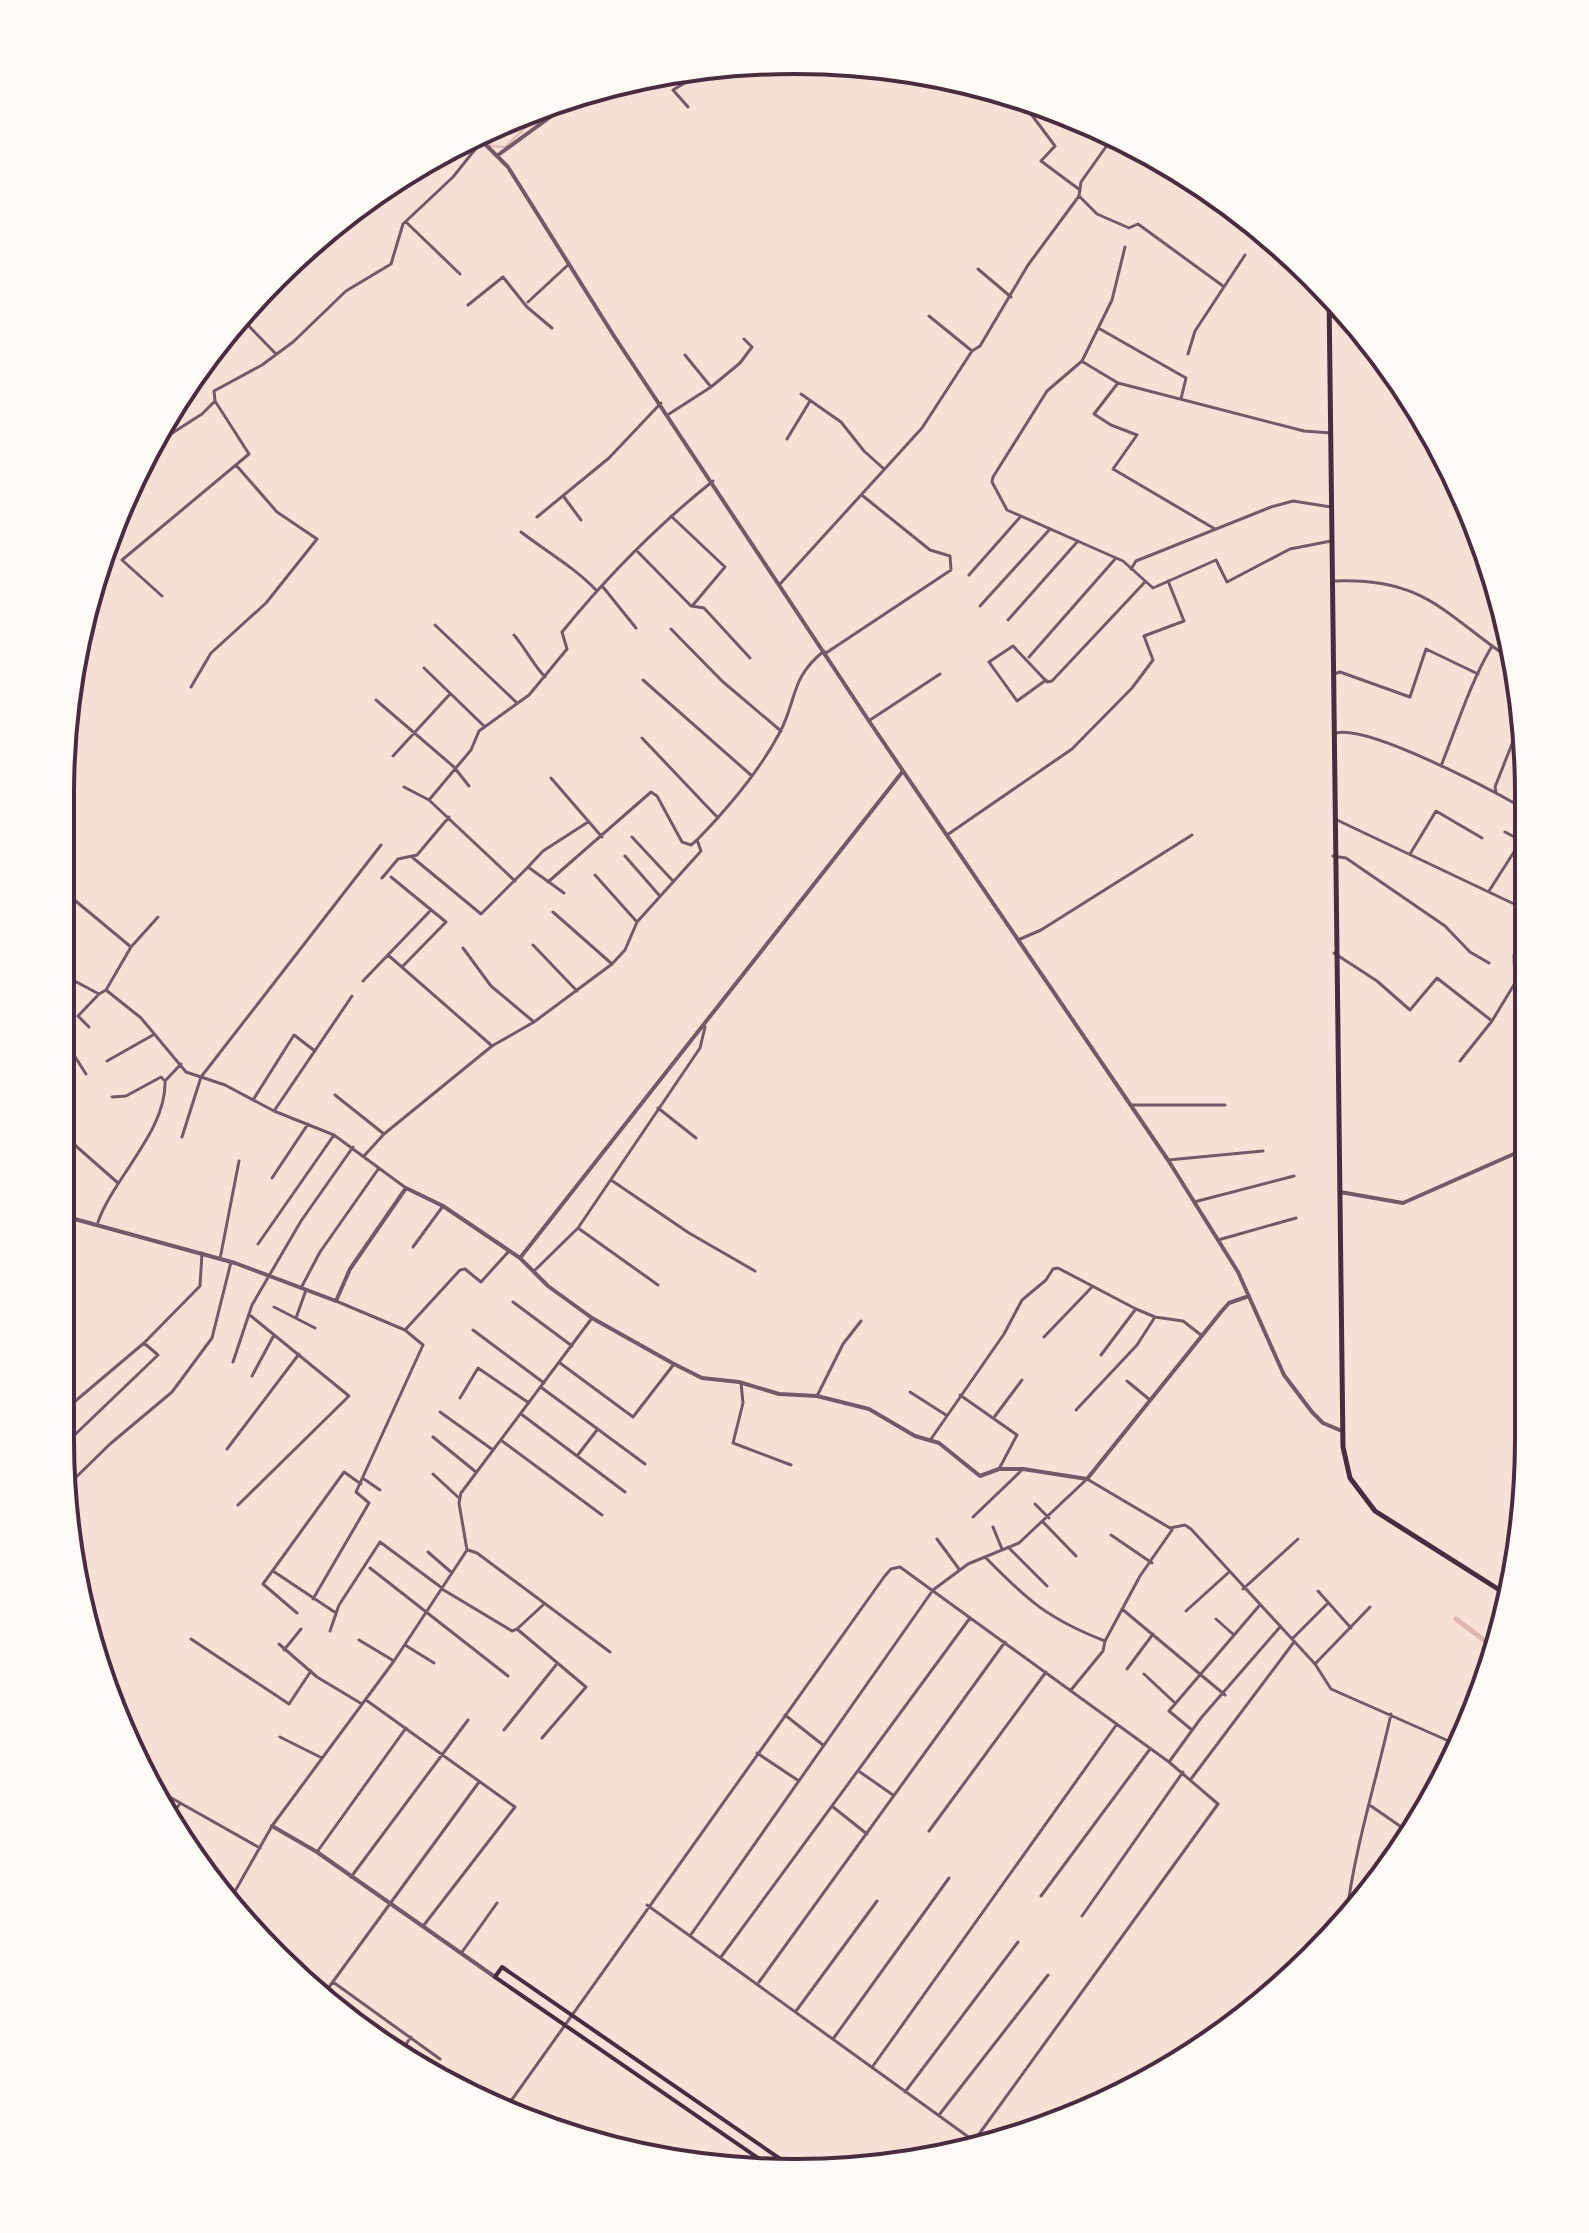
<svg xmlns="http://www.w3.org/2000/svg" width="1589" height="2233" font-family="Mulish,sans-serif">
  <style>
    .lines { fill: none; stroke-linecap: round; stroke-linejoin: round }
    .stream { stroke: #dcb8b0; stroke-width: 2 }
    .canal { stroke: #dcb8b0; stroke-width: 5 }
    .minor { stroke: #755966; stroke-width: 3 }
    .tertiary { stroke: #755966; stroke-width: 4 }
    .secondary { stroke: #4a2c40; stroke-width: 4 }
    .trunk { stroke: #4a2c40; stroke-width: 5 }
    .rim { fill: none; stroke: #4a2c40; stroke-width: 4 }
  </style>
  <rect width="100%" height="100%" fill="#f7e1d7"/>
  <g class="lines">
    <path class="stream" d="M482,133L491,146L505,147L524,129L575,95"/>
    <path class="canal" d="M1456,1619L1496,1649"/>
    <path class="minor" d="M1019,98L1055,146L1041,161L1080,190
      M688,107L673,90L713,66
      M1079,196L1097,214L1129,228L1138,224L1223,286
      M406,222L460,274
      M1125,247L1112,300L1082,361L1047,391L993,477L992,482L1007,510L1123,561L1153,588L1216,560L1227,582L1290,549L1331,541
      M978,269L1011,297
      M528,302L569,264
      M468,305L503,277L527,307L552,328
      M929,316L972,351
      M245,322L276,354
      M1100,329L1186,378L1181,399
      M1188,354L1195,331L1245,255
      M685,355L711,387
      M1083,362L1118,383L1304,431L1331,433
      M1118,383L1094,414L1111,425L1137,435L1113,469L1215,529
      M801,394L841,422L864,451L884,469
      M669,414L711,387L740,363L752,347L744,339
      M787,439L810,401
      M152,446L202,414L215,401L214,391L262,365L293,342L346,291L391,264L403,224L453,177L481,142
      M564,497L581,520
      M671,516L725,567L693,605
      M537,517L609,458L661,403
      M521,532C547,552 574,567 596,590
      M638,552L691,606L704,608L750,658
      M1131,569L1136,561L1271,507L1293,501L1331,507
      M969,575L1021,516
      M1334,581C1425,577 1445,615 1512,660
      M780,584L922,428L972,351L980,346L1028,265L1079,196L1081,182L1115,134
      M1489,584L1493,586
      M603,587L636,628
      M162,596L122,560L249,454L215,401
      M980,606L1050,529
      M1008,620L1078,541
      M435,625L516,702
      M671,629L722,681L781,731
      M514,635C526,649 532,663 545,677
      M826,653L951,570L950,556L930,550L863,496
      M1029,657L1116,558
      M424,668L485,727
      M1334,674L1340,672L1410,697L1426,649L1478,674
      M643,680L752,776
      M1046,680L1017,701L989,662L1013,646L1047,682L1052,681L1145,582
      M191,687L211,653L266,603L317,539L277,512L236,465
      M376,700L454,767L469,786
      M870,720L940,674
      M1336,733C1369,725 1490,789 1523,808
      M642,738L718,818
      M393,756L450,694
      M1441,766C1457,726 1470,683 1492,646
      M551,778L602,837
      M404,787L429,800
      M1496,792L1495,787L1523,716
      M1337,820L1512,903
      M1505,832L1524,842
      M947,835L1072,749L1132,688L1153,660L1144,636L1184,621L1168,581
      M632,837L673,881
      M1410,854L1436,811L1482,838
      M625,856L659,895
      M1333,856L1346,858L1445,926L1470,952L1489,963
      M412,857L481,914L528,867L564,893
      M528,867L543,851L588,822
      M595,875L637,922
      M391,877L446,922L402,967
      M382,878L398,859L417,855L449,817
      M515,881L429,800L471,750L479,731L529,695L567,649L562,632C606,578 658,525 713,481
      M548,882L651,792L657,796L682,842L691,845L697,840
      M60,888L131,947
      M1489,891L1521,841
      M553,912L612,964
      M1018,940L1041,930L1192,835
      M533,945L577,991
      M463,948L491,986L534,1022
      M1334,953L1377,981L1410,1010L1437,978L1492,1021
      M388,955L491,1045
      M60,957L69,967V978
      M363,981L431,910
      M60,982L69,978L99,994L106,990L141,1018L186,1072L225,1085L274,1111L334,1135L406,1188
      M106,990L131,947L158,917
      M89,1027L78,1016L99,994
      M60,1033L86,1074
      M107,1061L153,1035
      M1460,1061L1492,1021L1515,983L1514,955L1524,935
      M335,1095L384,1134
      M112,1097L126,1096L161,1077L165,1081L181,1064
      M253,1100L294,1035L315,1051
      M1132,1105H1225
      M658,1108L696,1138
      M274,1111L352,996
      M60,1132L118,1183
      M182,1137L201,1077L381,845
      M364,1156L384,1134L492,1046L534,1022L612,964L625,950L637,922L701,851L697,840C728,808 759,772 780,732C797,700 790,678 824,651
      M1168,1160L1263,1151
      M272,1178L308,1124
      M611,1180L689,1233L755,1271
      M1194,1202L1294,1176
      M98,1222C114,1177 167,1130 165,1081
      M578,1228L658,1285
      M1218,1240L1296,1218
      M258,1244L334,1135
      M413,1247L443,1206
      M220,1259L239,1161
      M534,1271L578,1228L700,1048L705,1027
      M301,1288L320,1252L379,1168
      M513,1302L572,1346
      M274,1307L315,1328
      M296,1318L306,1290
      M405,1330L460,1270L465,1269L481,1282L509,1251
      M473,1330L544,1383
      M1044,1337L1091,1288
      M1101,1355L1135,1310
      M233,1362L252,1305L301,1221L353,1147
      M560,1363L633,1417L674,1364
      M252,1376L274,1335
      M1127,1381L1150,1400
      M741,1383L743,1403L733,1443L791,1465
      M542,1388L645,1464
      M910,1392L946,1415
      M960,1395L1017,1435L999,1469
      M817,1396L843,1344L861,1321
      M460,1398L478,1368L529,1403
      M1076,1410L1137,1345L1155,1317
      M440,1412L493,1450
      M60,1414L144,1343L200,1286L202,1253
      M521,1414L625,1492
      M995,1416L1022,1380
      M433,1437L476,1472
      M931,1439L1004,1334L1022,1300L1046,1280L1053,1269L1058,1268L1136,1309L1155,1317L1183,1321L1201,1335
      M502,1441L602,1515
      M61,1448L158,1355L144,1343
      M227,1449L299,1354
      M577,1456L597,1430
      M433,1474L459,1498
      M364,1479L380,1490
      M66,1487L110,1444L172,1392L212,1338L231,1262
      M1035,1504L1049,1518
      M238,1505L349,1396L251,1316
      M973,1517L1023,1469
      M1043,1522L1076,1556
      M993,1527L1002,1549
      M1111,1535L1152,1563
      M937,1539L959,1569
      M1008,1547L1047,1586
      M468,1550L477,1553L610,1652
      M428,1552L452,1573
      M985,1557C1027,1600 1048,1619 1105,1641
      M370,1568L508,1676
      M273,1571L336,1613
      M442,1589L512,1631L517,1629L586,1687L542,1738
      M1243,1589L1298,1539
      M1318,1591L1351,1628
      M313,1599L369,1503L356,1492L423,1345L405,1330L336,1301
      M1122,1609L1225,1695
      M1186,1611L1228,1573
      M297,1613L263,1584L344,1472L361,1484
      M1216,1619L1234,1635
      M517,1629L543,1605
      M330,1631L339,1605L380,1542L442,1588
      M191,1639L289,1704L311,1671
      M1292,1639L1328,1603
      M359,1640L394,1661
      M279,1644L317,1677L362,1704
      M405,1645L434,1663
      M284,1650L301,1629
      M1315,1664L1370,1607
      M1127,1669L1153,1634
      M1144,1674L1174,1702
      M1071,1690L1103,1651L1105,1641L1140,1576L1172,1530
      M366,1700L515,1807L424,1925
      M785,1715L823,1745
      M504,1730L556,1665
      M1192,1730L1169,1711L1259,1606
      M280,1737L322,1758
      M757,1753L799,1781
      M1169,1762L1201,1718L1280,1627
      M860,1772L893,1795
      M1191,1779L1294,1642
      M159,1791L260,1848
      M1371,1806L1410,1833
      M833,1807L867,1834
      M1425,1808L1451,1742
      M170,1816L179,1805
      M929,1831L1046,1672
      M317,1852L406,1728
      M351,1877L468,1720
      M1041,1896L1150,1749
      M230,1900L272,1826L394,1661L467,1550L459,1503L461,1493L592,1318
      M647,1905L974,2141
      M1082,1916L1183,1772
      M1346,1919C1354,1850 1376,1782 1391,1714
      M690,1936L933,1590L968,1564L1019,1543L1087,1479L1170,1528L1185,1525L1191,1529L1315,1664L1331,1689L1460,1746
      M462,1952L497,1903
      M721,1957L970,1618
      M333,1982L440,2059
      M759,1982L1005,1642
      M321,1998L479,1782
      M796,2011L877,1901
      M833,2039L949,1878
      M401,2051L411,2037
      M873,2066L1117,1724
      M905,2092L1018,1942
      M506,2108L884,1577L891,1569L900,1567L1169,1762L1218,1804L974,2141
      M939,2115L1048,1975"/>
    <path class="tertiary" d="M477,136L508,167L614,336L869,721L1168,1160L1238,1272L1284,1375L1312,1412L1323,1423L1342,1431
      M498,155L583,93
      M1340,1192L1403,1203L1525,1149
      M60,1215L235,1263L336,1301L350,1269L406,1188L443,1206L520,1258L548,1286L592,1318L674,1364L702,1378L739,1382L779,1394L817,1396L869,1409L915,1436L939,1443L980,1476L999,1469H1023L1087,1479L1221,1312L1229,1303L1249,1296
      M520,1258L903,771
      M272,1826L317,1852L495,1977"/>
    <path class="secondary" d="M771,2167L495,1977L502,1967L792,2167"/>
    <path class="trunk" d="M1329,294L1343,1447L1350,1478L1375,1511L1509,1596"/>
  </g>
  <path d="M0 0H1589V2233H0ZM794 74H795A720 720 0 0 1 1515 794V1439A720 720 0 0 1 795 2159H794A720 720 0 0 1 74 1439V794A720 720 0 0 1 794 74Z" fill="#fffaf5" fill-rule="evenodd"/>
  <path class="rim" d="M794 74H795A720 720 0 0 1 1515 794V1439A720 720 0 0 1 795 2159H794A720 720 0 0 1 74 1439V794A720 720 0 0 1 794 74Z"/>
</svg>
